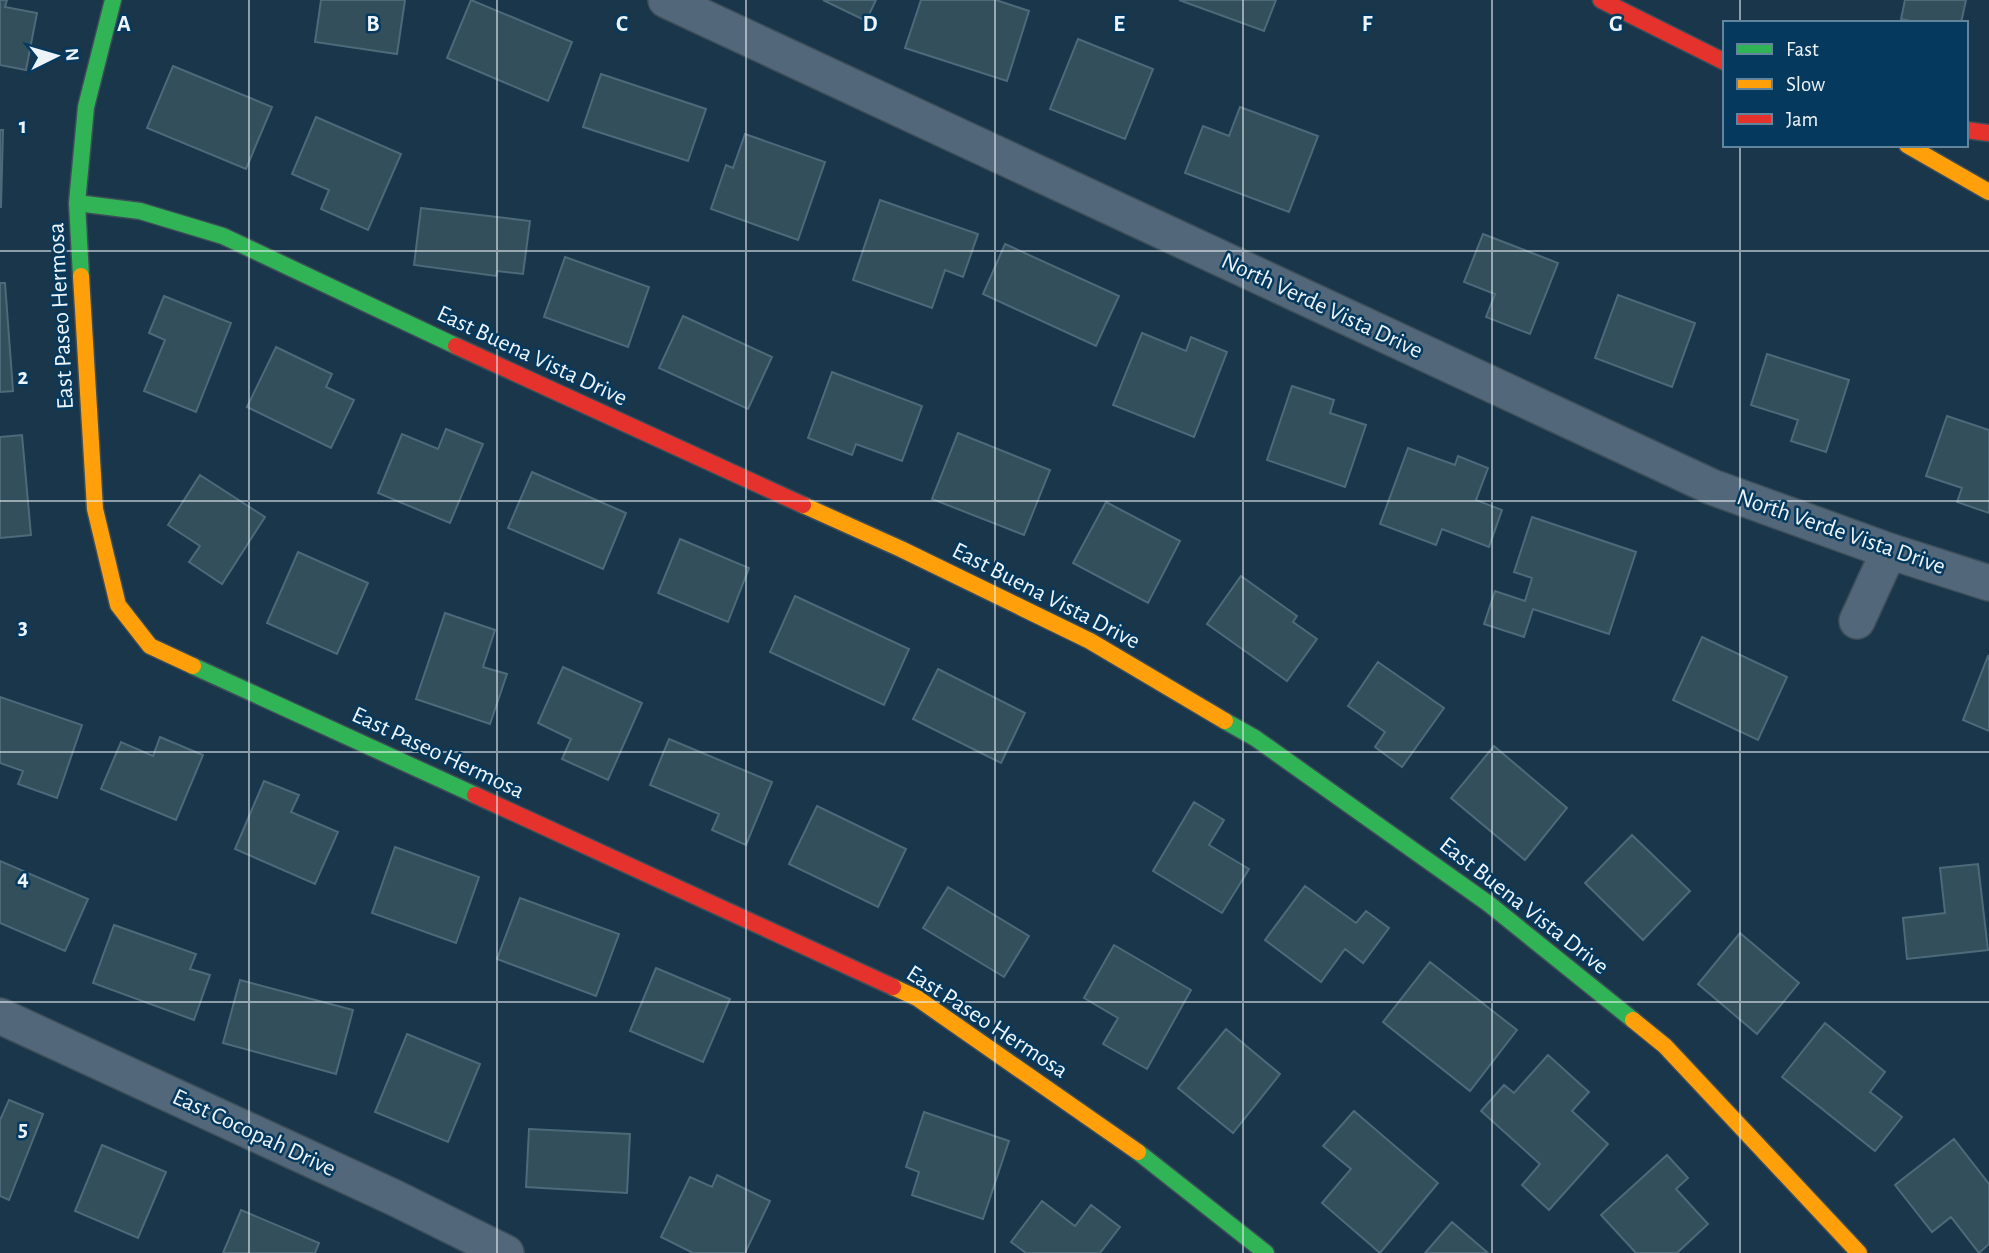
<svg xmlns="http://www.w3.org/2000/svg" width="1989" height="1253" font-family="'Alegreya Sans',sans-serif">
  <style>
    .building { fill: #344f5c; stroke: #4c6a7a; stroke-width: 2 }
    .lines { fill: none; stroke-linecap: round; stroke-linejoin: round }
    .street-casing { stroke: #3d4e59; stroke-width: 38 }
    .fast-casing { stroke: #3d4e59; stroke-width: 19 }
    .slow-casing { stroke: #3d4e59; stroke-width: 19 }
    .jam-casing { stroke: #3d4e59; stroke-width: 19 }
    .street { stroke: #526779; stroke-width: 35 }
    .fast { stroke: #30b455; stroke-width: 16 }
    .slow { stroke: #ff9f0a; stroke-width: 16 }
    .jam { stroke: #e5322d; stroke-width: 16 }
    .grid { fill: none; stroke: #edf4f9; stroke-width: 2; stroke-opacity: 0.55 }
    .labels { text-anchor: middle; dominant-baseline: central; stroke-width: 5; stroke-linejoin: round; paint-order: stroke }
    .street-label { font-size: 24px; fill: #edf4f9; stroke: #06395e }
    .grid-label { font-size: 23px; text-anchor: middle; font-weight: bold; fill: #edf4f9; stroke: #06395e; stroke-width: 5; stroke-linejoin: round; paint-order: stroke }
  </style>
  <rect width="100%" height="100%" fill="#1a364a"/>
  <path class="building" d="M0,0H7L5,7L37,13L26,70L0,65Z
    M321,0H405L397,54L315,42Z
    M471,0L572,42L548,101L447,58Z
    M823,0H876L866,21Z
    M921,0H996L1029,11L1007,81L905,48Z
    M1179,0H1276L1264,31Z
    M1905,0H1966L1961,23H1921L1901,19Z
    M1078,39L1153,69L1125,139L1050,109Z
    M173,66L272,107L246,169L147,128Z
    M601,74L706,109L688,161L583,127Z
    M1240,107L1318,136L1289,212L1185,173L1203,126L1229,136Z
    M316,117L401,154L368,230L321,209L329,190L292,174Z
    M0,130H3L1,207H0Z
    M745,134L825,162L798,240L711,209L726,165L733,168Z
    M880,200L978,234L963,277L945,270L932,308L853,280Z
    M421,208L530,221L523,274L497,271L496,276L414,265Z
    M1483,234L1558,263L1530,334L1486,317L1495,294L1464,282Z
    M1005,244L1119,296L1096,346L983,294Z
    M565,257L649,287L628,347L544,317Z
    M0,283H5L13,391L0,392Z
    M1618,295L1695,323L1672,387L1595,358Z
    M164,296L231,323L196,412L144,391L165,340L149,333Z
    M683,316L772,357L748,409L659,368Z
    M1142,333L1186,351L1191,337L1227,352L1194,437L1113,405Z
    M276,347L332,374L326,387L354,400L331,448L247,407Z
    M1767,354L1849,380L1826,452L1791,441L1798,420L1751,405Z
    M832,372L922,406L902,461L856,444L852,455L808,438Z
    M1292,386L1334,400L1330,413L1366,425L1345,487L1267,460Z
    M1947,416L1989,430V513L1957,502L1962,488L1926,476Z
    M446,429L483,444L450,523L378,493L402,434L438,449Z
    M958,433L1050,470L1024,535L932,499Z
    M22,435L31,535L0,538V437Z
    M1408,448L1455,465L1458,456L1488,468L1476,500L1502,510L1489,547L1442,529L1436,545L1380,524Z
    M532,472L626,513L603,569L508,528Z
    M200,475L265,517L222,584L189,562L200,546L168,525Z
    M1106,502L1180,541L1148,603L1073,563Z
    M1532,517L1636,552L1609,634L1533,609L1524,637L1484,624L1495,591L1525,601L1532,578L1514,572Z
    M680,539L749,568L728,622L658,593Z
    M298,552L368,583L337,654L267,623Z
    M1241,576L1297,616L1293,622L1317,639L1287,681L1207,624Z
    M795,596L909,649L884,705L770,652Z
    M445,613L495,630L483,667L507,674L490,724L416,699Z
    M1702,637L1787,677L1758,740L1673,700Z
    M1988,656L1989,657V731L1963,720Z
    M1378,662L1444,708L1402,767L1375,747L1385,732L1348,706Z
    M563,667L642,703L608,780L562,759L571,739L538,723Z
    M938,669L1025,713L1001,763L913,719Z
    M0,697L82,725L57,798L18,784L23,771L0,763Z
    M160,737L203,755L176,820L101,789L121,742L153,756Z
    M669,739L772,782L746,845L712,830L719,814L650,785Z
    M1494,746L1567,808L1525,860L1451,798Z
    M264,781L299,795L291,812L338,832L315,884L235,849Z
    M1194,802L1224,820L1209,845L1249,869L1222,913L1153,871Z
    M817,806L906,849L878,907L789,864Z
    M1632,835L1690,891L1643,940L1585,883Z
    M395,847L479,877L456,943L372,913Z
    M0,861L88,899L65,951L0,923Z
    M1978,864L1988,950L1907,959L1903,918L1945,913L1940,868Z
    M1305,886L1356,923L1366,911L1389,928L1363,963L1345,949L1321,982L1265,940Z
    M948,887L1029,936L1004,977L923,928Z
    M520,898L619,934L596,996L497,959Z
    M114,925L196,954L190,969L210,975L194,1020L93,983Z
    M1740,933L1799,983L1757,1034L1698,984Z
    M1114,945L1191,990L1147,1069L1103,1044L1118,1018L1084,998Z
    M1430,962L1517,1030L1470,1091L1383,1022Z
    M656,968L730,999L703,1062L630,1031Z
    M240,980L353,1010L336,1074L223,1043Z
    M1825,1023L1885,1072L1870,1092L1902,1117L1875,1151L1782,1077Z
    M1226,1029L1280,1074L1233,1133L1178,1088Z
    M407,1034L480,1064L448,1142L375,1112Z
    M1548,1055L1589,1092L1572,1111L1608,1144L1549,1210L1522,1185L1540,1164L1481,1111L1504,1085L1514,1093Z
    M9,1100L43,1114L9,1200L0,1196V1120Z
    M1354,1111L1438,1183L1380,1253L1322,1203L1351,1169L1323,1146Z
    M924,1112L1009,1141L983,1219L912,1195L919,1172L906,1167Z
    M529,1129L630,1134L627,1193L526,1187Z
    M1954,1139L1989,1184V1244L1979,1253L1951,1217L1932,1232L1895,1185Z
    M102,1145L166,1172L138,1238L75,1211Z
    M1667,1155L1688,1178L1676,1189L1708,1224L1677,1253H1636L1601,1215Z
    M717,1175L770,1201L745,1253H693L661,1237L690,1177L712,1187Z
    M1042,1201L1075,1226L1091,1205L1120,1227L1100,1253H1026L1011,1242Z
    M241,1210L319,1243L315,1253H223Z
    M1452,1222L1488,1253H1425Z"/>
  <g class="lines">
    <g class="street-casing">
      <path id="street" d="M666,0L1712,487L1889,551L1989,583
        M1857,621L1889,551
        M0,1016L395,1198L506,1253"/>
    </g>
    <g class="fast-casing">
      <path id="fast" d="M77,203L140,211L223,236L456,346
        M81,276L77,203L86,107L113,0
        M193,666L475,795
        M1225,721L1255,738L1489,904L1633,1020
        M1138,1152L1266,1253"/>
    </g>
    <g class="slow-casing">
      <path id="slow" d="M1907,145L1989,192
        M81,276L95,509L118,605L150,646L193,666
        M803,505L901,549L1090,641L1225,721
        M893,987L917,998L1138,1152
        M1633,1020L1665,1046L1859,1253"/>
    </g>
    <g class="jam-casing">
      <path id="jam" d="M1601,0L1725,62
        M1966,130L1989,133
        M456,346L803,505
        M475,795L893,987"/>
    </g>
    <use href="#street" class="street"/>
    <use href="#fast" class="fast"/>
    <use href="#slow" class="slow"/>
    <use href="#jam" class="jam"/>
  </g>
  <path class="grid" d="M249,0V1253M497,0V1253M746,0V1253M995,0V1253M1243,0V1253M1492,0V1253M1740,0V23M1740,145V1253M0,251H1989M0,501H1989M0,752H1989M0,1002H1989"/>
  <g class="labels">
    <g class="street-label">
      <text transform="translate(1322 306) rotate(25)">North Verde Vista Drive</text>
      <text transform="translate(61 316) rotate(-93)">East Paseo Hermosa</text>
      <text transform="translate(532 356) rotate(25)">East Buena Vista Drive</text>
      <text transform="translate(1841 532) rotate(19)">North Verde Vista Drive</text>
      <text transform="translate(1046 596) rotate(27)">East Buena Vista Drive</text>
      <text transform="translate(438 753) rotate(25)">East Paseo Hermosa</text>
      <text transform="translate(1524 906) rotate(38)">East Buena Vista Drive</text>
      <text transform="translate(987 1022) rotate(33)">East Paseo Hermosa</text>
      <text transform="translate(254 1133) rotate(25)">East Cocopah Drive</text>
    </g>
  </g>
  <g class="grid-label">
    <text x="124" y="31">A</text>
    <text x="373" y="31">B</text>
    <text x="622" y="31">C</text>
    <text x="870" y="31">D</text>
    <text x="1119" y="31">E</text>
    <text x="1367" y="31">F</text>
    <text x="1616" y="31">G</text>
    <text x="23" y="133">1</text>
    <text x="23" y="384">2</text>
    <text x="23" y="634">3</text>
    <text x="23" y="885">4</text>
    <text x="23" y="1136">5</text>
  </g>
  <rect x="1723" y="21" width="245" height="126" fill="#06395e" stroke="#62849c" stroke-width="2"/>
  <rect x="1737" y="44" width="35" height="10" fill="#30b455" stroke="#62849c" stroke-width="2"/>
  <text x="1786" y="56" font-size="21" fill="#edf4f9">Fast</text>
  <rect x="1737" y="79" width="35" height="10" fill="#ff9f0a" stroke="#62849c" stroke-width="2"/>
  <text x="1786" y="91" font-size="21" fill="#edf4f9">Slow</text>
  <rect x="1737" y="114" width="35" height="10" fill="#e5322d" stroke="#62849c" stroke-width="2"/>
  <text x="1786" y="126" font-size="21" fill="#edf4f9">Jam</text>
  <g transform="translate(56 56) rotate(85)" stroke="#06395e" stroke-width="5" paint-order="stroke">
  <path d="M0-5L12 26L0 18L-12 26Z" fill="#edf4f9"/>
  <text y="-10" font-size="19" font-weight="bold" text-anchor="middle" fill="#edf4f9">N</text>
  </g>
</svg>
